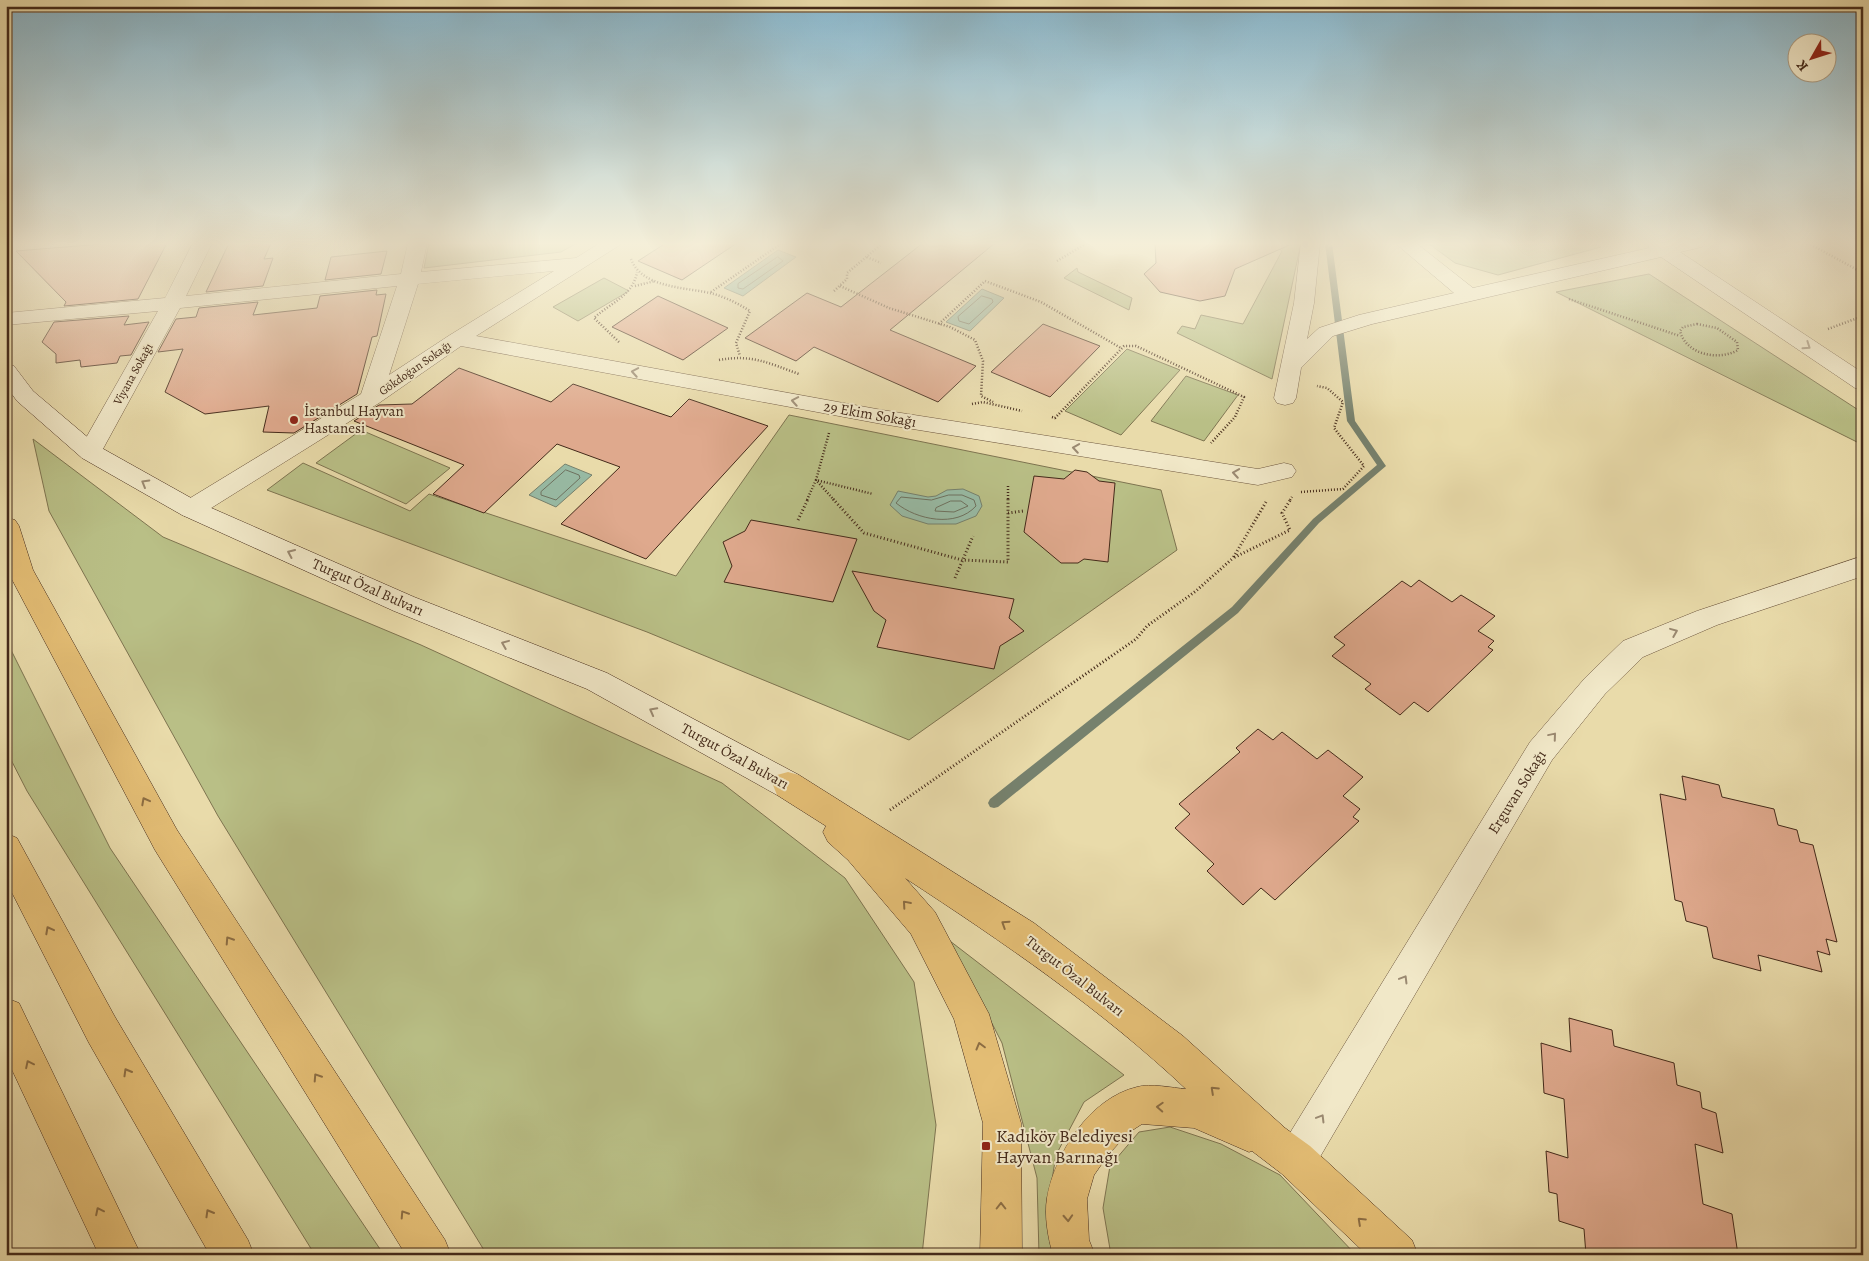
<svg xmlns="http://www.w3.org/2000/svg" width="1869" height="1261" font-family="Alegreya,serif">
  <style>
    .green { fill: #b9bf86; stroke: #7e7450 }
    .water { fill: #98bba5; stroke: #76816d }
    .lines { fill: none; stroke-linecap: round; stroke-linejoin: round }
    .shore { stroke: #6e7260; stroke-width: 1 }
    .stream { fill: #76816d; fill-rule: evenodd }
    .building { fill: #dfa98d; stroke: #442a1a }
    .minor-casing { stroke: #6d563e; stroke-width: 1 }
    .secondary-casing { stroke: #442a1a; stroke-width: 1 }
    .primary-casing { stroke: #442a1a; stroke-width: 1 }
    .motorway-casing { stroke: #442a1a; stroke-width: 1 }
    .path-far1 { stroke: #442a1a; stroke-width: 2.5; stroke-dasharray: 1 2; stroke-linecap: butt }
    .path { stroke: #442a1a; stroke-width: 3; stroke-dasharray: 1 2.5; stroke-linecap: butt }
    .minor { fill: #f1e8c8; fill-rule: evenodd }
    .secondary { fill: #f1e8c8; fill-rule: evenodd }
    .primary { fill: #e4be75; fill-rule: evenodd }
    .motorway { fill: #e4be75; fill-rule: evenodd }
    .oneway { stroke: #9a8971 }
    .oneway2 { stroke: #8c6d43 }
    .poi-dot { fill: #8f2418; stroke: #f1e8c8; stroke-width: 2 }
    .labels { text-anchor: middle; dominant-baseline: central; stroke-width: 4; stroke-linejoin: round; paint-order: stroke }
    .far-street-label { font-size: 12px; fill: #442a1a; stroke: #f1e8c8 }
    .poi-label { font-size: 15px; fill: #442a1a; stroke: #f1e8c8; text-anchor: start }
    .street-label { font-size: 15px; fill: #442a1a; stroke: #f1e8c8 }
    .near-poi-label { font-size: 18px; fill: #442a1a; stroke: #f1e8c8; text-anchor: start }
  </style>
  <rect width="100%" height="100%" fill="#e9dbaa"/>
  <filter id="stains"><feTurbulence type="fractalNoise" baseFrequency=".004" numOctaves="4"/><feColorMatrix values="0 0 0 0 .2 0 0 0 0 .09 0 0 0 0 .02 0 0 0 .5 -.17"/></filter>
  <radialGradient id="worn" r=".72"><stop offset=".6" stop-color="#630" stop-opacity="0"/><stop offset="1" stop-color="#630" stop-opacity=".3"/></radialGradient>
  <path class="green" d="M429,243H577L561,252L424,268Z
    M1272,243H1301L1272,379L1177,333L1182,326L1195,329L1201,315L1243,324L1282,251Z
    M1428,243H1596L1601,247L1498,275L1455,263Z
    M1077,268L1078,272L1132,298L1129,310L1064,278Z
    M1649,274L1863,413V445L1556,292Z
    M604,278L629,291L578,321L553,307Z
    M1127,349L1180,370L1121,435L1065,411Z
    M1186,376L1238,395L1204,441L1151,421Z
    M789,415L1161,490L1177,550L909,740L647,632L267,490L303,463L410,511L429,494L676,576Z
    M361,430L450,468L406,504L316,463Z
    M33,439L163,537L421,645L722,783L845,878L914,982L936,1125L922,1255H487L218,816L49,511Z
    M6,640L110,848L384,1255H315L27,791L6,750Z
    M950,941L1124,1075L1084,1102L1056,1155L1049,1198L1057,1255H1039L1037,1178L1002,1043Z
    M1170,1127L1221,1144L1280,1175L1356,1255H1111L1103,1208L1110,1166L1139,1132Z"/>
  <path class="water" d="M778,250L796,257L743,296L724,288Z
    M982,289L1004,298L970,331L946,322Z
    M565,464L592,475L556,507L529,495Z
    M963,489L979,496L982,506L976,516L956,524H928L902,516L890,505L898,491L928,497L936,496L947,490Z"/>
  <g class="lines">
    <path class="shore" d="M778,257L783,261L743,289L738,288V284Z
      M982,296L992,299L993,302L969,324L959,321L958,317Z
      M566,470L579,475L580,478L556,500L541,495V492Z
      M949,495H962L974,500L976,506C956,528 917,520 896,503L901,497L931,500Z
      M951,501H961L968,506L954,512L935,511L936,508Z"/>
    <path class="stream" d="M1325,243H1332L1355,421L1386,466L1319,523L1238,613L998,807L994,808L990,807L988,803L990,799L1232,607L1313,519L1377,465L1347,421Z"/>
  </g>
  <path class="building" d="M114,243H167L138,299L64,306L66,302L16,251Z
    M229,243H271L264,259L273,258L263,286L206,292Z
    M666,243H737L682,280L638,261Z
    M923,243H995L890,330L976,366L938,402L814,347L796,361L745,338L807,293L841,307Z
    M1155,243H1294L1235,269L1225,296L1200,301L1160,292L1144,274L1156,263Z
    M387,251L381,274L325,280L331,257Z
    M377,290L376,295L386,294L377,336L372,337L357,394L294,433L263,432L269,406L205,414L165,392L183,349L158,352L176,319L196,317L199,308L258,302L253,315L317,308L320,296Z
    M658,296L728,328L683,360L612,327Z
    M129,316L124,325L149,322L131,355L120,356L117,363L81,367L80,360L56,363V354L42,342L54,322Z
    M1043,324L1100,346L1050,397L991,372Z
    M459,368L551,402L573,384L671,417L689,399L768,426L646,559L561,524L620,467L557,444L484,513L433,494L464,465L354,421L379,405L412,404Z
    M1075,470L1087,472L1099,481L1115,483L1108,562L1084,559L1078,563H1061L1024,532L1034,476L1064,479Z
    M751,520L857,539L833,602L724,582L732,566L723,542L745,531Z
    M852,571L1014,599L1009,618L1024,631L1000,646L994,669L877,647L886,620L874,611Z
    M1419,580L1452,602L1461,595L1495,616L1478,631L1494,641L1488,647L1493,650L1428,712L1414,702L1400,715L1365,689L1371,684L1332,656L1345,645L1334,637L1402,581L1411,587Z
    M1258,729L1273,740L1282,732L1317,759L1328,750L1363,777L1343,796L1360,809L1353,817L1359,821L1275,900L1261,888L1243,905L1207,871L1214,864L1175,828L1190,814L1179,804L1240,752L1236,748Z
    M1682,776L1719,785L1722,797L1774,809L1778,825L1797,830L1800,842L1813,845L1837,942L1826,939L1830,955L1817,951L1822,972L1758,955L1761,971L1713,958L1707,927L1686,921L1682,902L1675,900L1660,794L1686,800Z
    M1569,1018L1612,1030L1614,1046L1674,1063L1677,1085L1700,1092L1702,1108L1716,1113L1723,1153L1695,1144L1703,1204L1732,1214L1738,1255H1586L1584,1229L1559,1221L1557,1194L1549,1192L1546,1151L1568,1158L1564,1099L1544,1093L1541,1043L1571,1052Z"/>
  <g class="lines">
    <g class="minor-casing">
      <path id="minor" d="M193,243H212L186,296L401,274L408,243H427L421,272L576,258L600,243H623L476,336L882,410L1258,469L1284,463L1292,465L1296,471L1292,477L1258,485L882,424L461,346L379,403L200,515L191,518L182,515L179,509L182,503L361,394L397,286L180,308L98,458L90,460L82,458L78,452L158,311L6,325V313L165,298ZM554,271L450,335L389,375L418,284Z
        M1301,243H1320L1314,303L1307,339L1319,328L1359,315L1454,293L1395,243H1416L1473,288L1649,248L1648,243H1704L1702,247L1680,252L1863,373V390L1855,388L1661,257L1372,324L1333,336L1301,368L1296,398L1293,403L1285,405L1277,403L1274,398L1294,303Z
        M1863,556V576L1717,625L1643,657L1605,694L1552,760L1310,1174L1296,1180L1282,1174L1276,1160L1282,1146L1530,742L1585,678L1623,641L1697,611Z"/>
    </g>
    <g class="secondary-casing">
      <path id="secondary" d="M6,364L14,366L33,391L98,446L200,503L414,597L607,673L799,775L803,785L799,795L788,798L777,795L587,689L394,611L182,515L82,458L17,401L6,386Z"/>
    </g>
    <g class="primary-casing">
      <path id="primary" d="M788,772L799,775L1034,923L1183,1036L1285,1128L1310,1146L1412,1240L1418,1255H1367L1282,1174L1252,1151L1249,1152L1194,1128L1142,1124L1128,1133L1108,1155L1094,1175L1087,1199L1089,1240L1095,1255H1053C1048,1238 1044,1216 1047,1198C1055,1153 1090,1098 1137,1087C1151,1083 1172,1088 1186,1089C1101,1009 1003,942 905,878L935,912L989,1014L1021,1123L1022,1255H980L983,1123L954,1019L911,934L848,860L828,842L823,832L826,826L777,795L773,785L777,775Z"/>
    </g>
    <g class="motorway-casing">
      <path id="motorway" d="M6,517L15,520L19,526L33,570L177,830L445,1240L451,1255H406L155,850L7,570Z
        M6,833L17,838L115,1017L248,1240L254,1255H210L89,1043L6,881Z
        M6,998L19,1003L141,1255H99L6,1057Z"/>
    </g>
    <path class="path-far1" d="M1808,243L1863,273
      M867,257L881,263
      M631,259C642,289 688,287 714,294C727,298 739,304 750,311L736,343L740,356
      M1057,261L1087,243
      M635,286L655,281
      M840,286L889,308L950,327L975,340L983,361L981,396L993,402
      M834,291L847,279V273L883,243
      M711,292L782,243
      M1569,299L1680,336
      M939,324L985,281L1041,302L1121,348
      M1697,324L1717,328L1737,342L1738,350C1719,361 1686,355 1680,331L1683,327Z
      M1828,329L1863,316
      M619,342L594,318C610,303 633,296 637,272
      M719,360C752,354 768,363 799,374
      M972,404L983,402L1022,411
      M1052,417L1055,418L1124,346H1136L1244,397L1235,417L1211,443
      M829,433L816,480L834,500
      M1008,486V500
      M1301,492L1343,489L1364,466L1334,428L1343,402L1327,388L1317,386
      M807,500L816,480L873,494
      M1290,500L1292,497"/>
    <path class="path" d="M833,499L864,533L962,560L1008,562V499
      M1266,502L1233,558L1290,530L1282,513L1291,499
      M1008,513L1023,511
      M798,520L808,499
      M955,578L973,536
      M890,810L1136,639L1147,626L1196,591L1233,558"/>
    <use href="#minor" class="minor"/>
    <use href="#secondary" class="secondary"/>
    <use href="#primary" class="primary"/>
    <use href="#motorway" class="motorway"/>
  </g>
  <defs><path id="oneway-chevron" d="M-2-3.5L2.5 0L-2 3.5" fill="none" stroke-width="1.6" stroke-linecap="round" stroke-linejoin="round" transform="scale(1.25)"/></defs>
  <g class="oneway">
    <use href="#oneway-chevron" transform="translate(1807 346) rotate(34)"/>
    <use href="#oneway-chevron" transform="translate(635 372) rotate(-170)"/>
    <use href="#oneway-chevron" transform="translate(795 401) rotate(-170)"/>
    <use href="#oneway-chevron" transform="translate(1076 448) rotate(-171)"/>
    <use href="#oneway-chevron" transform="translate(1236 473) rotate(-171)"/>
    <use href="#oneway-chevron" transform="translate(145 483) rotate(-150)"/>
    <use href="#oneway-chevron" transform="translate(291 553) rotate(-156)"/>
    <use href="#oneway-chevron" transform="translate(1674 632) rotate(-22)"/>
    <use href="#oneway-chevron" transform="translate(505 644) rotate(-158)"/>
    <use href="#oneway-chevron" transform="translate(653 711) rotate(-152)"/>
    <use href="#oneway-chevron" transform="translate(1553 736) rotate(-50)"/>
    <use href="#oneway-chevron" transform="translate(1404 979) rotate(-59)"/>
    <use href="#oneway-chevron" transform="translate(1321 1118) rotate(-59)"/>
  </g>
  <g class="oneway2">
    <use href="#oneway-chevron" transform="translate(145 801) rotate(-118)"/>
    <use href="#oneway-chevron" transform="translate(906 904) rotate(-131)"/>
    <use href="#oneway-chevron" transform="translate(1005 924) rotate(-147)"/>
    <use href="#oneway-chevron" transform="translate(49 930) rotate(-118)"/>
    <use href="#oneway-chevron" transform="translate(229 940) rotate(-123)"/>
    <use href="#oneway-chevron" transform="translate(980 1046) rotate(-105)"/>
    <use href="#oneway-chevron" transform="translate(29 1064) rotate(-116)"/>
    <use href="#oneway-chevron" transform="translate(127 1072) rotate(-120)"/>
    <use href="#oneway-chevron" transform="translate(317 1077) rotate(-123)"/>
    <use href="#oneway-chevron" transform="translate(1214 1090) rotate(-137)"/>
    <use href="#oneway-chevron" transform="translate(1160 1107) rotate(-177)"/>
    <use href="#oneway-chevron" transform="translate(1001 1206) rotate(-90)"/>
    <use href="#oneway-chevron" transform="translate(99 1211) rotate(-116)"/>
    <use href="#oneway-chevron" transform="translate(209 1213) rotate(-120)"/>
    <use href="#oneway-chevron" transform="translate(404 1214) rotate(-123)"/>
    <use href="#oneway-chevron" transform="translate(1068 1218) rotate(87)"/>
    <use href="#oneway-chevron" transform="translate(1361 1221) rotate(-137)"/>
  </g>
  <linearGradient id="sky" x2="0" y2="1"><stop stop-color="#88b7cd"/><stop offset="0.58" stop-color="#f5efd9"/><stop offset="1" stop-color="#f5efd9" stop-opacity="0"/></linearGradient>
  <rect width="1869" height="420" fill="url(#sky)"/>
  <g class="poi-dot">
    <circle cx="294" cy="420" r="5"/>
    <rect x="981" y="1141" width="10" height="10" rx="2.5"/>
  </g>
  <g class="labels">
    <g class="far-street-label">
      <text transform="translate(415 368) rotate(-35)">Gökdoğan Sokağı</text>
      <text transform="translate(133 374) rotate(-61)">Viyana Sokağı</text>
    </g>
    <g class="poi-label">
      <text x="304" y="411">İstanbul Hayvan<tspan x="304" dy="17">Hastanesi</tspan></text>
    </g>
    <g class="street-label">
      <text transform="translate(870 414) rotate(10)">29 Ekim Sokağı</text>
      <text transform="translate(368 587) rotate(24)">Turgut Özal Bulvarı</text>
      <text transform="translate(735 756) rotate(29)">Turgut Özal Bulvarı</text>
      <text transform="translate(1517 792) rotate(-58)">Erguvan Sokağı</text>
      <text transform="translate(1075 976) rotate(38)">Turgut Özal Bulvarı</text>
    </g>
    <g class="near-poi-label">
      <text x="996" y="1136">Kadıköy Belediyesi<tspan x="996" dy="21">Hayvan Barınağı</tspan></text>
    </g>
  </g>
  <rect width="1869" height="1261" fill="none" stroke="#e9dbaa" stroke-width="25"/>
  <rect x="8" y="8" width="1854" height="1246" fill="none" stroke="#442a1a" stroke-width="2.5"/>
  <rect x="12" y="12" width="1844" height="1236" fill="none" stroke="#442a1a"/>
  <g transform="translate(1812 58) rotate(231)"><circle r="24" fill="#f1e8c8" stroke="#ac9c82"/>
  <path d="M0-4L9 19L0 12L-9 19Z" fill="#8f2418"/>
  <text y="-8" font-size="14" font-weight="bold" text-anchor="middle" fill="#442a1a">K</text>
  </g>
  <rect width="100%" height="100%" filter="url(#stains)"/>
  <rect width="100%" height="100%" fill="url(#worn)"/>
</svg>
